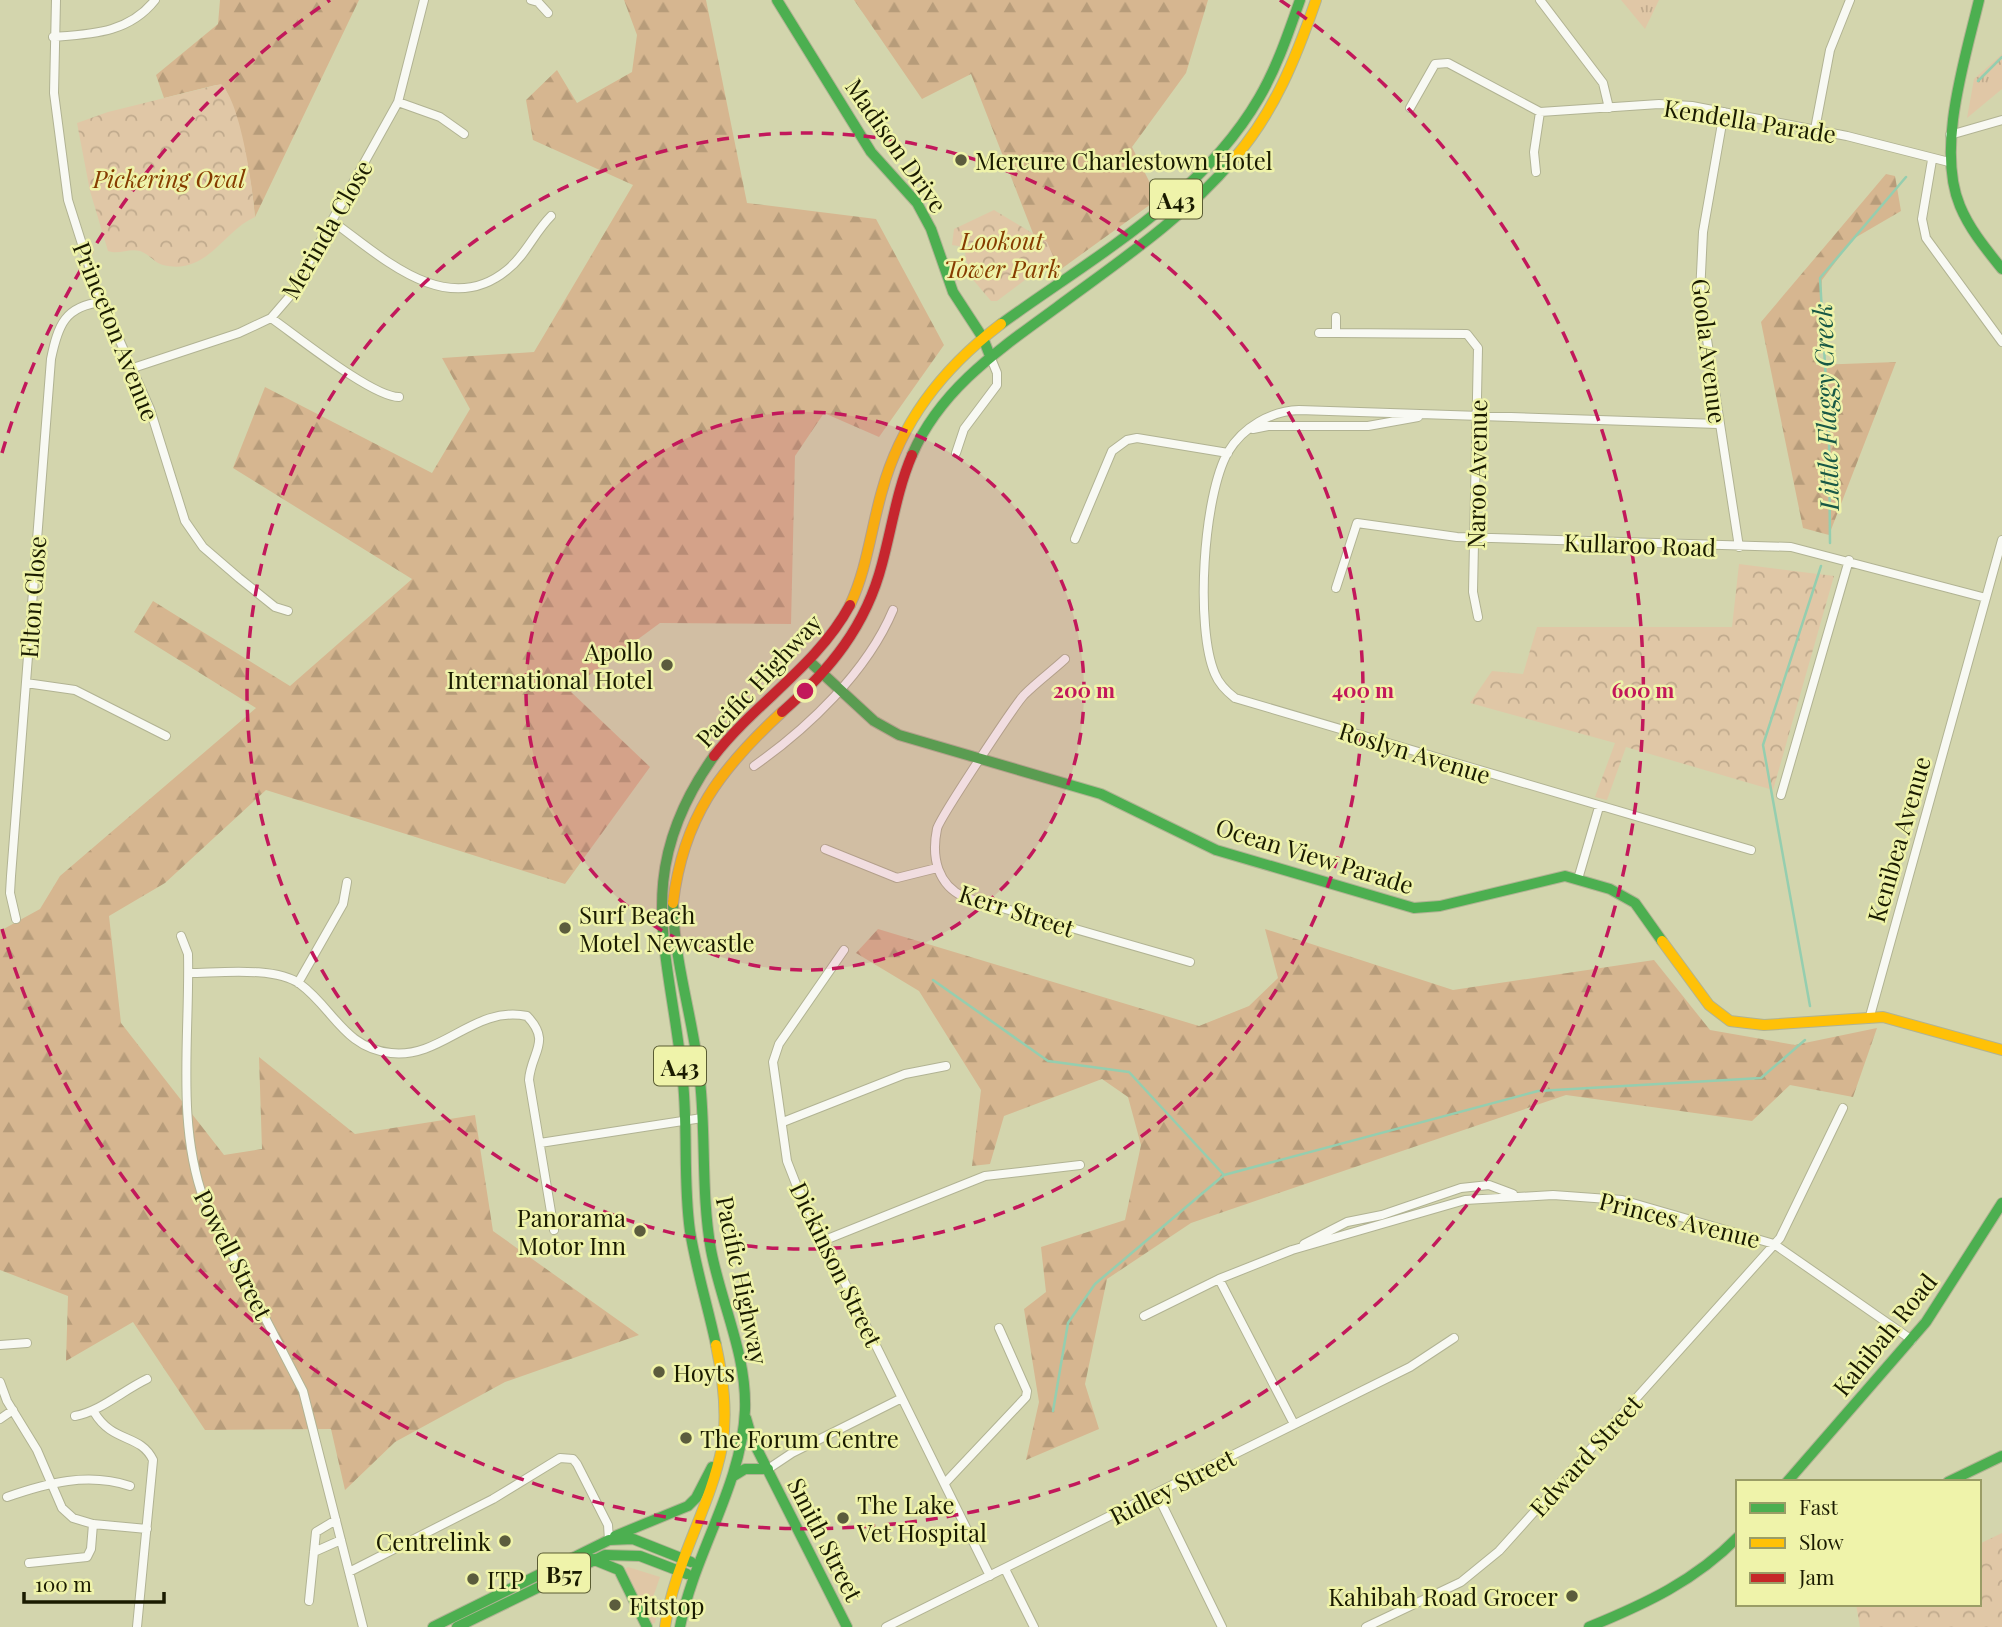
<svg xmlns="http://www.w3.org/2000/svg" width="2002" height="1627" font-family="'Playfair Display',serif">
  <style>
    .grass { fill: url(#grass-tufts) }
    .forest { fill: url(#forest-firs) }
    .park { fill: url(#park-crowns) }
    .garden { fill: #e0c7a6 }
    .lines { fill: none; stroke-linecap: round; stroke-linejoin: round }
    .stream { stroke: #95ceaf; stroke-width: 2.5 }
    .street-casing { stroke: #b1b393; stroke-width: 10 }
    .fast-casing { stroke: #b1b393; stroke-width: 12 }
    .slow-casing { stroke: #b1b393; stroke-width: 12 }
    .jam-casing { stroke: #b1b393; stroke-width: 12 }
    .street { stroke: #f8f9f3; stroke-width: 8 }
    .fast { stroke: #4caf50; stroke-width: 10 }
    .slow { stroke: #ffc107; stroke-width: 10 }
    .jam { stroke: #c62828; stroke-width: 10 }
    .ring { fill: none; stroke: #c2185b; stroke-width: 3.5; stroke-dasharray: 12 9 }
    .poi-dot { fill: #5b5c3d; stroke: #eff3aa; stroke-width: 2.5 }
    .labels { text-anchor: middle; dominant-baseline: central; stroke-width: 5; stroke-linejoin: round; paint-order: stroke }
    .shield { fill: #eff3aa; stroke: #5a5c33; stroke-width: 2 }
    .shield-label { font-size: 23px; font-weight: bold; fill: #1a1b00 }
    .street-label { font-size: 24px; fill: #1a1b00; stroke: #eff3aa }
    .poi-label { font-size: 24px; fill: #1a1b00; stroke: #eff3aa; text-anchor: start }
    .park-label { font-size: 24px; font-style: italic; fill: #863c00; stroke: #eff3aa }
    .water-label { font-size: 26px; font-style: italic; fill: #185846; stroke: #eff3aa }
    .centre { fill: #c2185b; stroke: #eff3aa; stroke-width: 3.5 }
    .ring-label { font-size: 21px; text-anchor: middle; font-weight: bold; fill: #c2185b; stroke: #eff3aa; stroke-width: 5; stroke-linejoin: round; paint-order: stroke }
  </style>
  <defs>
    <pattern id="grass-tufts" width="24" height="20" patternUnits="userSpaceOnUse" patternTransform="scale(1.75)"><rect width="24" height="20" fill="#e0c7a6"/><path d="M3 7l-1-3M5 7V3M7 7l1-3M15 17l-1-3M17 17v-4M19 17l1-3" fill="none" stroke="#c0aa8d"/></pattern>
    <pattern id="forest-firs" width="22" height="20" patternUnits="userSpaceOnUse" patternTransform="scale(1.75)"><rect width="22" height="20" fill="#d6b690"/><path d="M5 1l3.5 6h-7zM16 11l3.5 6h-7z" fill="#b79c7a"/></pattern>
    <pattern id="park-crowns" width="20" height="18" patternUnits="userSpaceOnUse" patternTransform="scale(1.75)"><rect width="20" height="18" fill="#e0c7a6"/><path d="M2 6a3 3 0 1 1 6 0M12 15a3 3 0 1 1 6 0" fill="none" stroke="#c0aa8d"/></pattern>
  </defs>
  <rect width="100%" height="100%" fill="#d3d5ad"/>
  <path class="grass" d="M1621,0H1659L1645,29Z
    M2002,54V89L1967,118L1974,79Z"/>
  <path class="forest" d="M220,0H359L255,217C251,174 242,129 225,88L216,85L164,98L156,75L218,24Z
    M624,0H706L747,203L876,219L944,345L879,437L824,413L795,456L791,624L660,623L569,690L650,767L565,884L266,790L165,883L109,916L121,1023L224,1155L262,1149L259,1057L355,1134L475,1115L493,1231L639,1335L505,1382L395,1442L345,1490L331,1429L205,1430L133,1322L66,1361L68,1296L0,1270V931L40,909L60,876L256,708L134,632L153,601L290,686L412,579L233,468L265,387L432,473L470,409L442,358L534,352L633,185L533,140L526,100L557,70L577,103L632,72L637,35Z
    M854,0H1208L1186,73L1132,147L1158,199L1050,277L971,74L922,99Z
    M1886,174L1895,176L1901,211L1853,239L1822,280L1816,365L1896,362L1829,535L1803,528L1761,322Z
    M878,929L1199,1026L1249,1006L1278,978L1265,929L1453,990L1654,960L1710,1030L1795,1045L1877,1028L1853,1097L1790,1085L1752,1121L1566,1095L1191,1223L1107,1279L1085,1384L1099,1429L1026,1460L1039,1402L1024,1309L1046,1292L1041,1247L1125,1220L1141,1145L1128,1097L1102,1079L1004,1116L990,1164L972,1166L981,1090L919,991L856,953Z"/>
  <path class="park" d="M221,84C241,103 253,189 255,217C224,230 207,276 163,265C155,263 149,254 140,251C129,248 119,255 108,251L90,191L77,123L108,112Z
    M994,210L1047,242L1054,258L997,301H991L969,275L964,247L952,245L954,229Z
    M1739,564L1834,576L1773,790L1626,747L1607,800L1595,797L1615,743L1470,703L1492,671L1523,674L1537,627H1732Z
    M2002,1533V1627H1860L1856,1604H1979V1544Z"/>
  <path class="garden" d="M628,1567L660,1577L652,1600L659,1602L655,1623L650,1624L624,1570Z"/>
  <g class="lines">
    <path class="stream" d="M1978,81L2002,57
      M1830,543L1829,434L1820,278L1906,177
      M933,980L1048,1061L1129,1072L1224,1175
      M1810,1006L1763,745L1821,566
      M1053,1411L1068,1323L1095,1284L1224,1175L1538,1091L1761,1078L1805,1040"/>
    <g class="street-casing">
      <path id="street" d="M56,0L54,93L68,200L95,285L150,409L185,521L203,547L239,578L275,607L288,611
        M531,0L538,2L548,13
        M1540,0L1603,83L1609,108
        M53,37C92,34 129,33 155,0
        M398,102L440,117L464,134
        M1410,108L1435,64L1448,63L1540,112L1659,104L1692,106L1847,136L1949,162
        M1724,112L1703,232L1700,294L1739,547
        M1815,129L1830,50L1850,0
        M1950,135L2002,120
        M1932,160L1922,219L1926,238L2002,342
        M1536,172L1534,152L1540,112
        M332,221C381,256 446,320 507,270C526,255 534,233 551,216
        M1336,317V333L1467,334L1478,348L1473,592L1478,617
        M271,318C297,336 372,397 399,397
        M1319,333H1336
        M133,368L239,333L271,318L290,296L398,102L424,0
        M1718,424L1299,410C1271,411 1243,427 1228,452C1203,496 1195,628 1215,674C1219,684 1226,691 1235,698L1751,850
        M1253,429L1268,426H1368L1418,417
        M956,453L964,429L997,385V373L990,356
        M1075,539L1112,451L1127,440L1137,438L1228,453
        M1336,588L1357,523L1457,537L1791,547L1986,598
        M1065,659C1052,671 1037,682 1024,695C1014,706 939,819 937,829C931,858 938,885 964,897L1190,962
        M26,683L75,690L166,736
        M754,766C808,728 867,672 893,610
        M1781,795L1849,560
        M825,849L897,878L937,868
        M1578,879L1599,807
        M16,919L10,893L11,876L51,359C58,325 65,306 102,302
        M181,936L188,954C190,1035 176,1124 204,1200L303,1391L363,1627
        M844,950L779,1044L773,1062L787,1161L796,1184L990,1576
        M189,973C218,973 275,966 300,984C333,1008 344,1048 391,1053C442,1059 474,1005 527,1016C552,1042 531,1052 529,1080L554,1230
        M298,983L343,904L347,882
        M1870,1016L2002,540
        M783,1122L905,1074L946,1066
        M540,1143L702,1118
        M825,1240L985,1176L1080,1165
        M1304,1244L1347,1222L1382,1215L1461,1188L1489,1185L1513,1194
        M1219,1279L1294,1424
        M1144,1316L1219,1279L1292,1250L1465,1200L1553,1195L1622,1200L1774,1244L1912,1340
        M0,1345L27,1343
        M0,1382L7,1401L37,1450L62,1508L73,1518L93,1524L147,1529
        M94,1412C113,1444 140,1433 153,1460L137,1627
        M75,1416C101,1411 122,1391 147,1379
        M0,1419L13,1410
        M768,1469L792,1453L902,1398
        M945,1483L1026,1397L1027,1391L999,1328
        M1157,1494L1222,1627
        M7,1497C47,1483 88,1472 130,1486
        M314,1552L341,1540
        M29,1563L87,1557L91,1549L93,1524
        M1005,1569L1034,1627
        M349,1572L493,1499L560,1458L573,1459L577,1464L608,1525L609,1540
        M309,1601L316,1532L336,1520
        M886,1627L1410,1367L1454,1338
        M1366,1627L1461,1582L1499,1551L1780,1238L1843,1108"/>
    </g>
    <g class="fast-casing">
      <path id="fast" d="M777,0L871,152L917,203L931,229L953,292L983,338L990,356
        M1979,0C1965,59 1936,149 1960,206C1970,230 1986,249 2002,269
        M1001,324C1092,258 1201,198 1259,98C1277,67 1288,34 1300,0
        M912,455C941,388 1000,349 1056,308C1118,262 1183,219 1233,160
        M810,662L874,721L899,735L1101,794L1216,850L1414,908L1440,906L1565,876L1610,889L1635,903L1662,941
        M714,756C629,875 671,953 683,1082C688,1132 683,1182 690,1231C696,1269 708,1307 716,1345
        M673,903C674,964 694,1021 700,1081C706,1137 701,1194 711,1250C721,1303 747,1355 745,1410C742,1486 694,1553 680,1627
        M746,1418L752,1439L847,1627
        M732,1477L745,1469H768
        M1787,1482L1926,1322L2002,1203
        M1948,1482L2002,1456
        M615,1536L688,1506L696,1498L712,1467
        M592,1559L619,1570L647,1627
        M433,1627L609,1540L633,1539L691,1562
        M457,1627L605,1555L640,1556L687,1574
        M1589,1627C1645,1604 1695,1581 1738,1537"/>
    </g>
    <g class="slow-casing">
      <path id="slow" d="M1233,160C1274,113 1296,58 1316,0
        M850,605C867,569 871,529 882,491C901,421 943,368 1001,324
        M673,903C683,818 720,769 782,712
        M1662,941L1709,1005L1730,1021L1764,1025L1883,1017L2002,1050
        M665,1627C674,1563 710,1509 722,1447C728,1413 723,1378 716,1345"/>
    </g>
    <g class="jam-casing">
      <path id="jam" d="M782,712C830,670 866,626 882,564C892,527 897,490 912,455
        M714,756C756,702 817,666 850,605"/>
    </g>
    <use href="#street" class="street"/>
    <use href="#fast" class="fast"/>
    <use href="#slow" class="slow"/>
    <use href="#jam" class="jam"/>
  </g>
  <circle cx="805" cy="691" r="279" fill="#c2185b" fill-opacity=".12"/>
  <g class="ring">
    <circle cx="805" cy="691" r="279"/>
    <circle cx="805" cy="691" r="558"/>
    <path d="M2 453A838 838 0 0 1 330 0M1280 0A838 838 0 1 1 2 929"/>
  </g>
  <g class="poi-dot">
    <circle cx="961" cy="160" r="7"/>
    <circle cx="667" cy="665" r="7"/>
    <circle cx="565" cy="928" r="7"/>
    <circle cx="640" cy="1231" r="7"/>
    <circle cx="659" cy="1372" r="7"/>
    <circle cx="686" cy="1438" r="7"/>
    <circle cx="843" cy="1518" r="7"/>
    <circle cx="505" cy="1541" r="7"/>
    <circle cx="473" cy="1579" r="7"/>
    <circle cx="1572" cy="1596" r="7"/>
    <circle cx="615" cy="1605" r="7"/>
  </g>
  <g class="labels">
    <g class="shield">
      <rect x="1150" y="179.5" width="52" height="39" rx="5"/>
      <rect x="654" y="1046.5" width="52" height="39" rx="5"/>
      <rect x="538" y="1553.5" width="52" height="39" rx="5"/>
    </g>
    <g class="shield-label">
      <text x="1176" y="199">A43</text>
      <text x="680" y="1066">A43</text>
      <text x="564" y="1573">B57</text>
    </g>
    <g class="street-label">
      <text transform="translate(1750 120) rotate(9)">Kendella Parade</text>
      <text transform="translate(897 145) rotate(55)">Madison Drive</text>
      <text transform="translate(326 229) rotate(-60)">Merinda Close</text>
      <text transform="translate(117 331) rotate(68)">Princeton Avenue</text>
      <text transform="translate(1710 351) rotate(83)">Goola Avenue</text>
      <text transform="translate(1476 474) rotate(-89)">Naroo Avenue</text>
      <text transform="translate(1640 544) rotate(2)">Kullaroo Road</text>
      <text transform="translate(32 597) rotate(-86)">Elton Close</text>
      <text transform="translate(758 680) rotate(-47)">Pacific Highway</text>
      <text transform="translate(1415 752) rotate(17)">Roslyn Avenue</text>
      <text transform="translate(1898 839) rotate(-74)">Kenibea Avenue</text>
      <text transform="translate(1315 855) rotate(17)">Ocean View Parade</text>
      <text transform="translate(1017 910) rotate(18)">Kerr Street</text>
      <text transform="translate(1680 1219) rotate(14)">Princes Avenue</text>
      <text transform="translate(234 1254) rotate(63)">Powell Street</text>
      <text transform="translate(837 1264) rotate(64)">Dickinson Street</text>
      <text transform="translate(743 1280) rotate(78)">Pacific Highway</text>
      <text transform="translate(1884 1334) rotate(-51)">Kahibah Road</text>
      <text transform="translate(1585 1455) rotate(-48)">Edward Street</text>
      <text transform="translate(1172 1486) rotate(-27)">Ridley Street</text>
      <text transform="translate(826 1539) rotate(63)">Smith Street</text>
    </g>
    <g class="poi-label">
      <text x="975" y="160">Mercure Charlestown Hotel</text>
      <text x="653" y="651" text-anchor="end">Apollo<tspan x="653" dy="28">International Hotel</tspan></text>
      <text x="579" y="914">Surf Beach<tspan x="579" dy="28">Motel Newcastle</tspan></text>
      <text x="626" y="1217" text-anchor="end">Panorama<tspan x="626" dy="28">Motor Inn</tspan></text>
      <text x="673" y="1372">Hoyts</text>
      <text x="700" y="1438">The Forum Centre</text>
      <text x="857" y="1504">The Lake<tspan x="857" dy="28">Vet Hospital</tspan></text>
      <text x="491" y="1541" text-anchor="end">Centrelink</text>
      <text x="487" y="1579">ITP</text>
      <text x="1558" y="1596" text-anchor="end">Kahibah Road Grocer</text>
      <text x="629" y="1605">Fitstop</text>
    </g>
    <g class="park-label">
      <text x="169" y="178">Pickering Oval</text>
      <text x="1002" y="240">Lookout<tspan x="1002" dy="28">Tower Park</tspan></text>
    </g>
    <g class="water-label">
      <text transform="translate(1825 407) rotate(-92)">Little Flaggy Creek</text>
    </g>
  </g>
  <circle cx="805" cy="691" r="10" class="centre"/>
  <g class="ring-label">
    <text x="1084" y="698">200 m</text>
    <text x="1363" y="698">400 m</text>
    <text x="1643" y="698">600 m</text>
  </g>
  <rect x="1736" y="1480" width="245" height="126" fill="#eff3aa" stroke="#9a9d66" stroke-width="2"/>
  <rect x="1750" y="1503" width="35" height="10" fill="#4caf50" stroke="#9a9d66" stroke-width="2"/>
  <text x="1799" y="1515" font-size="21" fill="#1a1b00">Fast</text>
  <rect x="1750" y="1538" width="35" height="10" fill="#ffc107" stroke="#9a9d66" stroke-width="2"/>
  <text x="1799" y="1550" font-size="21" fill="#1a1b00">Slow</text>
  <rect x="1750" y="1573" width="35" height="10" fill="#c62828" stroke="#9a9d66" stroke-width="2"/>
  <text x="1799" y="1585" font-size="21" fill="#1a1b00">Jam</text>
  <path d="M24 1592v10h140v-10" fill="none" stroke="#1a1b00" stroke-width="3.5"/>
  <text x="35" y="1592" font-size="21" fill="#1a1b00" stroke="#eff3aa" stroke-width="5" paint-order="stroke">100 m</text>
</svg>
